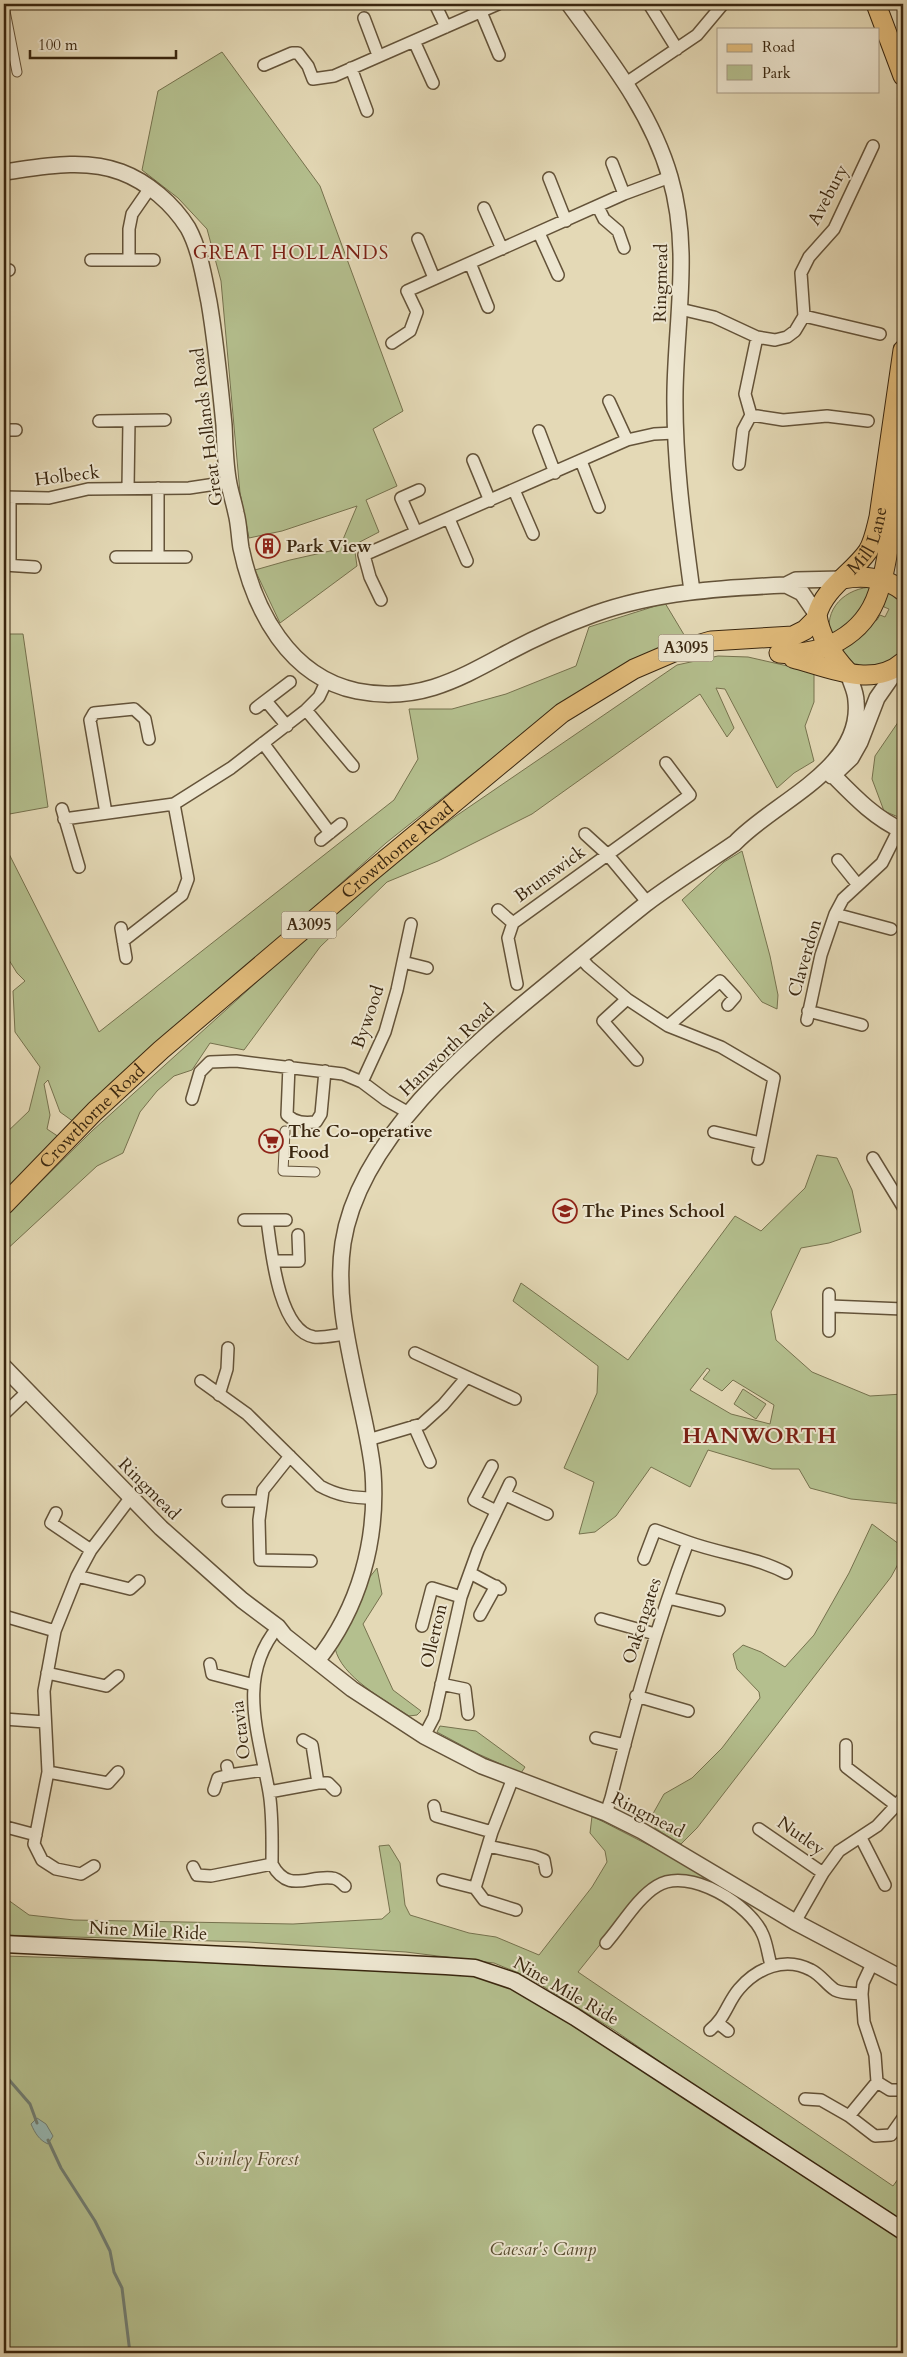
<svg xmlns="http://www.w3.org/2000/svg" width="907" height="2357" font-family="Cardo,serif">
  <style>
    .green { fill: #b4bf8e; stroke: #76724e; fill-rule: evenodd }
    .water { fill: #97b9b5; stroke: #717e73 }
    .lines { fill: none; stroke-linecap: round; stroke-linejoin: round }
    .stream { stroke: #717e73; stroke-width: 3 }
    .pedestrian-casing { stroke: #645339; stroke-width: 11 }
    .minor-casing { stroke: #645339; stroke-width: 14 }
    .tertiary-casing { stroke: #645339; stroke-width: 18 }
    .secondary-casing { stroke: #39260f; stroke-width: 19 }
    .primary-casing { stroke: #39260f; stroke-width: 21 }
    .pedestrian { stroke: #ede6d0; stroke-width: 9 }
    .minor { stroke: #ede6d0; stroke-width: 11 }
    .tertiary { stroke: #ede6d0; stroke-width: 15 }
    .secondary { stroke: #ede6d0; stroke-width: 16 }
    .primary { stroke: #e2bc7b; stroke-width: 19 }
    .labels { text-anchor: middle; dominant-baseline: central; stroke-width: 4; stroke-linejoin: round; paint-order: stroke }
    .shield { fill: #ede6d0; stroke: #6f6049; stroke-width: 1 }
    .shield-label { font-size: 16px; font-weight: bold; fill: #39260f }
    .street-label { font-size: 18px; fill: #39260f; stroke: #ede6d0 }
    .poi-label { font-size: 18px; font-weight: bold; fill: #39260f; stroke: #ede6d0; text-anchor: start }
    .park-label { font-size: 18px; font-style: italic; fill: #584c2f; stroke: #ede6d0 }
    .neighbourhood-label { font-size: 19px; letter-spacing: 1px; fill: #7a1f14; stroke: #ede6d0 }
    .district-label { font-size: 22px; font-weight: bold; letter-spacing: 1px; fill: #7a1f14; stroke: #ede6d0 }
  </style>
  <rect width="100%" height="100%" fill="#e4d9b6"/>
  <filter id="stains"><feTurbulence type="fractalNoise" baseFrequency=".004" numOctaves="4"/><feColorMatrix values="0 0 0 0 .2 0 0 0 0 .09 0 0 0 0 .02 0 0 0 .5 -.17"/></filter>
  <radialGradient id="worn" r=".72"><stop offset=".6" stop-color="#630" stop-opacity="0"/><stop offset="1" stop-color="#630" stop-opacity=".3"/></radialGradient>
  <path class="green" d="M222,52L320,186L403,411L373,429L397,486L366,500L379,532L354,545L357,566L280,623L255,570L290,560L339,549L357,506L282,531L249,538L240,493L221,281L207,229L178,198L142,170L158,91Z
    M874,587L865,607L831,638C822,609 846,587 874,587Z
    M886,590C892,594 900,599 903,606C905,611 905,643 903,648C898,663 872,668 859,666C851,665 845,659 839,654C845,640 862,625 877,620L880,615L885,617L889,609L884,607L881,601Z
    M665,603L686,638L630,660L539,721L386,843L74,1122L60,1112L48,1080L44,1084L50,1115L47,1129L59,1137L4,1192V1135L29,1111L40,1067L15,1032L13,991L25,981L17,973L4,952V844L99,1032L394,800L418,759L409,709H452L506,694L576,666L589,627Z
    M4,634H23L48,807L4,815Z
    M718,656L748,657L814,672V702L805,726L814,761L794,773L777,788L725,689L716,688L734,728L727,737L700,694L532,814L438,861L387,882L320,947L244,1050L210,1043L192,1070L174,1076L157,1091L140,1112L123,1153L97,1166L4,1252V1218L92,1131L363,886L456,816L677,665Z
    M903,715V819L884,811L872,779L875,756Z
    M742,851L770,956L778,995L777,1009L762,1002L682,900L724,862Z
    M817,1155L837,1158L852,1190L861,1232L829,1243L801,1248L771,1312L776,1340L812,1372L870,1396L903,1394V1504L851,1499L810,1488L799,1469H772L708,1450L690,1487L651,1467L616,1516L595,1532L579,1534L594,1482L564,1468L597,1393L598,1366L513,1301L521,1283L628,1360L735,1216L761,1231L805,1188ZM707,1368L710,1370L703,1379L722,1391L733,1380L774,1405L770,1424L731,1414L690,1390Z
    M743,1389L766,1404L756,1419L734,1404Z
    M872,1524L903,1547V1555L891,1577L697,1828L681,1844L656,1829L650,1819L664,1794L692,1778L722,1748L760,1698L759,1692L737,1669L733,1654L743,1645L761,1652L785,1667L814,1635L849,1573Z
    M377,1568L382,1594L363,1624L393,1690L421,1711L417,1715L409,1716C385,1700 341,1677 335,1648L365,1583Z
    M440,1726L476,1731L525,1767L521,1773L476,1753L437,1732Z
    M592,1816L705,1874L702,1879L686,1876L643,1891L578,1972L893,2186L903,2172V2226L873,2208L614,2030L528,1977L494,1963L406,1952L248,1942L4,1935V1897L29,1915L74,1920L293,1924L382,1919L390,1912L379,1846L389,1845L400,1863L405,1905L410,1915L469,1933L496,1937L539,1955L592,1887L607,1862L605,1851L590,1833Z
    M4,1956L198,1962L487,1976L523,1990L903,2239V2353H4Z"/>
  <path class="water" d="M37,2118L46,2124L53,2136L48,2144C39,2140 35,2133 31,2124Z"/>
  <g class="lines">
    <path class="stream" d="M4,2074L30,2104L37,2123
      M48,2140L61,2168L95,2221L110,2251L114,2272L122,2288L130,2353"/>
    <g class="pedestrian-casing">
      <path id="pedestrian" d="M4,6L17,72
        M285,1131L283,1171L315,1172"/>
    </g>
    <g class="minor-casing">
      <path id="minor" d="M435,4L446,27
        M649,4L677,49
        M481,12L499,55
        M364,18L378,55
        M414,41L433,83
        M264,65L292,53H298L308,66L313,79L334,76L498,4
        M351,68L367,111
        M626,83L697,35L723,4
        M612,163L624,194
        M549,178L566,221
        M598,207L604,219L618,231L624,248
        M484,208L502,249
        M539,233L558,275
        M418,239L434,278
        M91,260H154
        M129,260V229L132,214L150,188
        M470,263L488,307
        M4,270H9
        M680,309L714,317L757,337L775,340L787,337L795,331L804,316L801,273L809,257L834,229L873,146
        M804,316L880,334
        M392,343L410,331L417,312L407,291L624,194L670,177
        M609,401L627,440
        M751,415L783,420L827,416L868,421
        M99,421L165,420
        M4,430H16
        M539,431L555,473
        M473,460L490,501
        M581,461L599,507
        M739,464L743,430L751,415L745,394L757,337
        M128,488L129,421
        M158,488V557
        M514,490L533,534
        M4,497L49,498L88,489L189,488L229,482
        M10,498V565
        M449,519L467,561
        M416,532L401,498L419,490
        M116,557H186
        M4,565L35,567
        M381,600L370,577L364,555L627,440L654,434L675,433
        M266,701L287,726
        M256,708L290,682
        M306,710L353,766
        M263,743L330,833
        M62,809L79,867
        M106,813L90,720L94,713L134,709L145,719L149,739
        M64,819L174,804L231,768L306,710L319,697L327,680
        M585,834L608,855L648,903
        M321,840L341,824
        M838,860L858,885
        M498,910L513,923
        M835,914L891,929
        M121,928L126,958
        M123,941L182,895L188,879L174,804
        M580,957L588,966L627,999L668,1026L721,1047L774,1078L758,1159
        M403,962L427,968
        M517,984L508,938L513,923L690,795L666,763
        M627,999L603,1021L637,1060
        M808,1011L862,1025
        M807,1020L821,955L835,914L843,899L882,863L899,829
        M668,1026L720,981L735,997L728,1005
        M289,1066L287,1115C296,1123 304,1123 316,1122L321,1114L325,1071
        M362,1082L385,1032L397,990L411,924
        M192,1099L200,1072L210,1062L236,1061L343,1074L362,1082L386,1100L409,1113
        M714,1132L761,1143
        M873,1158L903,1207
        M244,1220H286
        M267,1220C271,1248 278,1331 314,1337C323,1338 336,1335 345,1334
        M273,1261H299L298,1235
        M830,1306L903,1309
        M829,1331V1294
        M415,1353L515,1399
        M201,1381L247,1414L320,1486C338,1496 354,1498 373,1498
        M219,1395L227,1369L228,1348
        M4,1414L28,1391
        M414,1426L430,1462
        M368,1440L422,1424L443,1405L466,1378
        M290,1456L263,1490L259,1520L260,1560L311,1561
        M492,1466L474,1500L496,1511
        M506,1495L547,1514
        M228,1501H261
        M56,1513L51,1523L91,1550
        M644,1559L655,1530L688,1542
        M470,1573L500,1589
        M77,1576L130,1589L139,1581
        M668,1598L719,1610
        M480,1615L496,1586
        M4,1616L55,1631
        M601,1619L655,1634
        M422,1626L432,1588L461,1597
        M278,1627C236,1677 259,1735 269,1792C273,1815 272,1840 272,1864C288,1894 308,1875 332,1878C336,1878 342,1883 345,1886
        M210,1664L212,1674L254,1685
        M47,1673L106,1686L118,1676
        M441,1684L465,1689L468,1714
        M636,1696L688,1711
        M4,1719L45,1722
        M424,1736L434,1717L461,1597L478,1550L510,1483
        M596,1738L625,1745
        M303,1740L312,1745L318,1783
        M846,1745V1767L897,1806
        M227,1766L229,1775L264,1770
        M48,1772L108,1783L118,1772
        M513,1778L492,1832L475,1888L484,1900L516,1910
        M214,1790L218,1778L229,1775
        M269,1792L318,1783H328L335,1790
        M434,1806L436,1816L492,1832
        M606,1813L611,1798C633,1711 656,1626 688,1542C721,1554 756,1557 786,1573
        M4,1824L6,1827L36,1835
        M759,1829L823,1873
        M861,1838L885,1885
        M488,1846L534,1856L544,1860L546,1871
        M94,1866L81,1874L56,1869L42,1860L34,1844L48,1772L44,1691L55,1631L77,1576L91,1550L131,1497
        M193,1867L197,1875L211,1876L272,1864
        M443,1880L475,1888
        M795,1922L823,1873L839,1851L877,1826L903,1798
        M606,1943C622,1925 637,1898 657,1886C689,1866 751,1905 763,1935C767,1944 768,1955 771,1965
        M872,1964L863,1983L862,1994L864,2022L875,2055L877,2082L890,2090H903
        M718,2023L728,2031
        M710,2030C726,2017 727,2003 739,1989C757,1968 785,1956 811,1970C821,1975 826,1984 835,1990C843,1994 854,1993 862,1994
        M805,2099L821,2100L849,2116L875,2136L891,2135L903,2118
        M849,2116L877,2082"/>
    </g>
    <g class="tertiary-casing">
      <path id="tertiary" d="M569,4C608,58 651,111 670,177C691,248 676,319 675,392C674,459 683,524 692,591
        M4,172C41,167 84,158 121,172C148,182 173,204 188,228C200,250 204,278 209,302C216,343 220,384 224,425C225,444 225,465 229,484C231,494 234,503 236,513C239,524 239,536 241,548C254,610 289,677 357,691C417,703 457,680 507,653C535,638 564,625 594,614C655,592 721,588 786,585L796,580L843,579
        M786,585L802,593L817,615
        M827,769C850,792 872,817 903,831
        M832,776L851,758L860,742L877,698L900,665
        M4,1367L161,1528L242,1600L278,1627L285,1636L352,1689L424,1736L482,1766L606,1813L642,1831L795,1922L903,1979
        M317,1661C359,1608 378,1541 373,1472C370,1442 362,1412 356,1383C346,1336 336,1291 343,1243C359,1139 468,1049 545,986C579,958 613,930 647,903C675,882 706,863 735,843C773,802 863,769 856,701C856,691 850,682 848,672"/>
    </g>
    <g class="secondary-casing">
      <path id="secondary" d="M4,1944L446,1966L475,1968L514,1981L575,2017L903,2231"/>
    </g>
    <g class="primary-casing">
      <g id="primary">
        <path d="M876,4L903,76"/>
        <path d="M843,579C864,575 887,578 903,591"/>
        <path d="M779,653C821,657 864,636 878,593C886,570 889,543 892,519C896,492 900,466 903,440"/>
        <path d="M793,658C827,667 873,689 903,662"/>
        <path id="s1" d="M848,672C833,656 820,637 817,615C824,588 853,573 868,551C874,541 876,529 879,517L903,350"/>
        <path id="s2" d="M4,1205L95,1111L161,1050L373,870L562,713L634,669L676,651L711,641L793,636L805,630L817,618"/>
      </g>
    </g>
    <use href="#pedestrian" class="pedestrian"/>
    <use href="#minor" class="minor"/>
    <use href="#tertiary" class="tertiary"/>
    <use href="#secondary" class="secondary"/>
    <use href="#primary" class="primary"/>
  </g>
  <defs>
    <g id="building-ring" transform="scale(1.25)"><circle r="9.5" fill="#ede6d0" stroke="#8f2418" stroke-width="1.5"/><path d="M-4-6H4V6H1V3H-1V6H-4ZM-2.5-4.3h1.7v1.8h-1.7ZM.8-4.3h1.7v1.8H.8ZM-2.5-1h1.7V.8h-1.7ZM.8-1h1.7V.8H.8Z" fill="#8f2418"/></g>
    <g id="supermarket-ring" transform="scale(1.25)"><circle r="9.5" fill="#ede6d0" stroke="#8f2418" stroke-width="1.5"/><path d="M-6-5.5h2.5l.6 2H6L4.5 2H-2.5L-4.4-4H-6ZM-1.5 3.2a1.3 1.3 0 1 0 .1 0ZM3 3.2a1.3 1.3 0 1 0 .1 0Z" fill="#8f2418"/></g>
    <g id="school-ring" transform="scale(1.25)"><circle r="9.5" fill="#ede6d0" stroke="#8f2418" stroke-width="1.5"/><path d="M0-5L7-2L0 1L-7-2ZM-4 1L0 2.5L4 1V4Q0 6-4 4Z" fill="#8f2418"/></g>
  </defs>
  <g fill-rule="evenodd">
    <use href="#building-ring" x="268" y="546"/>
    <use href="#supermarket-ring" x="271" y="1141"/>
    <use href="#school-ring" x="565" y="1211"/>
  </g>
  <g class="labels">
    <g class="shield">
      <rect x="658.5" y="634.5" width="55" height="27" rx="4"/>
      <rect x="281.5" y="911.5" width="55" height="27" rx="4"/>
    </g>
    <g class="shield-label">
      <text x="686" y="648">A3095</text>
      <text x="309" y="925">A3095</text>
    </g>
    <g class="street-label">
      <text transform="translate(828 195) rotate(-62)">Avebury</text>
      <text transform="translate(661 283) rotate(-89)">Ringmead</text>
      <text transform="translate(207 427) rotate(-97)">Great Hollands Road</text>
      <text transform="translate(67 476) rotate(-7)">Holbeck</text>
      <text stroke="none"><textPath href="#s1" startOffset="158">Mill Lane</textPath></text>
      <text stroke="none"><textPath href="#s2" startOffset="530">Crowthorne Road</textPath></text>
      <text transform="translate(550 874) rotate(-36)">Brunswick</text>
      <text transform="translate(805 958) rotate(-74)">Claverdon</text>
      <text transform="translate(368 1017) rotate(-71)">Bywood</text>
      <text transform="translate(447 1050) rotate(-44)">Hanworth Road</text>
      <text stroke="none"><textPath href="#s2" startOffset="125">Crowthorne Road</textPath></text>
      <text transform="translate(149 1489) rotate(45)">Ringmead</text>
      <text transform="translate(642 1621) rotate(-72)">Oakengates</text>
      <text transform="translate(434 1636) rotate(-77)">Ollerton</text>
      <text transform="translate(241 1730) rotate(-97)">Octavia</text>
      <text transform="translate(648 1815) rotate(27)">Ringmead</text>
      <text transform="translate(801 1836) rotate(35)">Nutley</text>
      <text transform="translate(148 1931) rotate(3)">Nine Mile Ride</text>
      <text transform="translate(566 1991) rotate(30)">Nine Mile Ride</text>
    </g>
    <g class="poi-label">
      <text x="286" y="546">Park View</text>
      <text x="288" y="1131">The Co-operative<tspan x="288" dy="21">Food</tspan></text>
      <text x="582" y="1211">The Pines School</text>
    </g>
    <g class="park-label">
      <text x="247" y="2159">Swinley Forest</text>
      <text x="543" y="2249">Caesar's Camp</text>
    </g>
    <g class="neighbourhood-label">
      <text x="291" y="253">GREAT HOLLANDS</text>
    </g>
    <g class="district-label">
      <text x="760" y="1436">HANWORTH</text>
    </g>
  </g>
  <rect width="907" height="2357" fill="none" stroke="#e4d9b6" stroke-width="20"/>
  <rect x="5" y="5" width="897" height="2347" fill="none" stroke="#39260f" stroke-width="2.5"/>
  <rect x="10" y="10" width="887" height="2337" fill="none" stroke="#39260f"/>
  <rect x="717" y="28" width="162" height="65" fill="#ede6d0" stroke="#a59983"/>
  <rect x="727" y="44" width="25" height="8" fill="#e2bc7b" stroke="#a59983"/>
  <text x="762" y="52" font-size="15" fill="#39260f">Road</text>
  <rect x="727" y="65" width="25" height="15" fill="#b4bf8e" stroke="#a59983"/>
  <text x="762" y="78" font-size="15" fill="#39260f">Park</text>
  <path d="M30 50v8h146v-8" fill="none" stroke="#39260f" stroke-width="2.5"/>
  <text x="38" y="50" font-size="15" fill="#39260f" stroke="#ede6d0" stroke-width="4" paint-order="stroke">100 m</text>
  <rect width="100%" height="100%" filter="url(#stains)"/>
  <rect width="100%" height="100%" fill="url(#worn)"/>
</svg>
